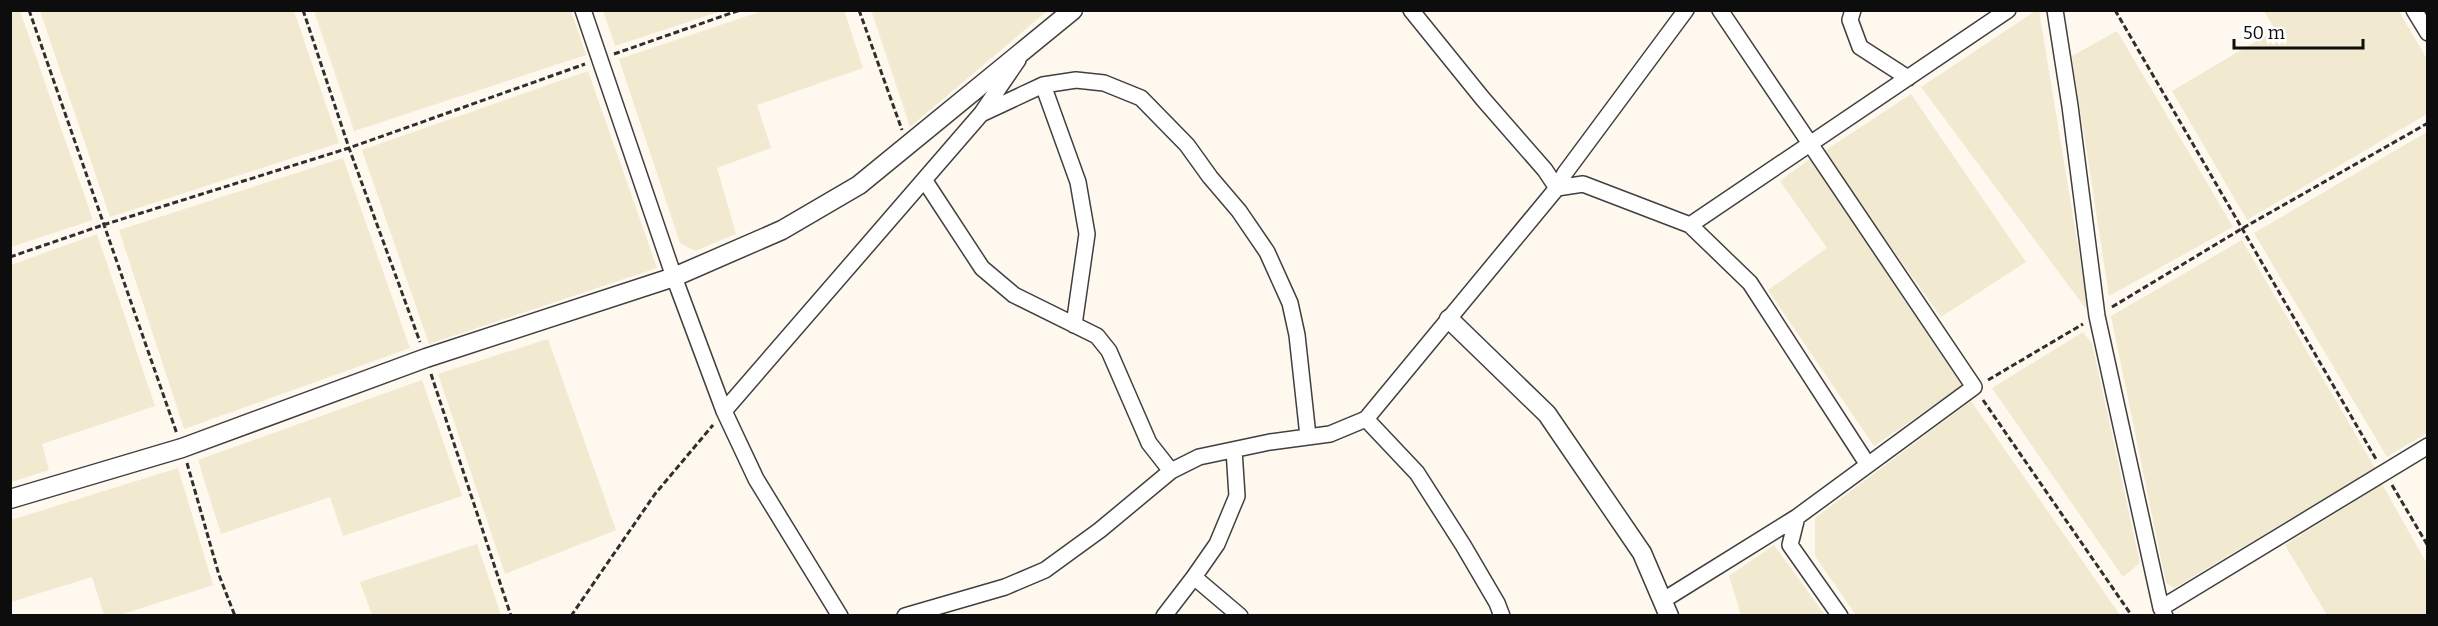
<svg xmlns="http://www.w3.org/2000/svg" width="2438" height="626" font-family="Bitter,serif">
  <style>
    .farmland { fill: #f1e9d0 }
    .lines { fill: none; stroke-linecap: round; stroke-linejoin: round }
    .minor-casing { stroke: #404040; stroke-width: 18 }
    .tertiary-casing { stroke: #404040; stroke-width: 21 }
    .path { stroke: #2f2f2f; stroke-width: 3; stroke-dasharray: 6 3; stroke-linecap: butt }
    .minor { stroke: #fff; stroke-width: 15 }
    .tertiary { stroke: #fff; stroke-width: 18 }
  </style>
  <rect width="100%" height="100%" fill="#fef8ee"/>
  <path class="farmland" d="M603,10H721V11L615,46Z
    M844,10L863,68L757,105L771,148L717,168L736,234L695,251L680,243L619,59L762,11Z
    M871,10H1047V11L910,127Z
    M10,11H20L93,220L11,247Z
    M40,11H294L339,143L110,217Z
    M314,11H571L586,55L354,131Z
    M2035,11H2039L2089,313L1921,87Z
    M2264,11H2399L2427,59V114L2247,220L2172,91L2275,30Z
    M2117,31L2233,227L2109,296L2072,56Z
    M588,71L657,268L429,344L362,150Z
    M1911,94L2026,262L1941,317L1823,152Z
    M2427,132V433L2387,457L2254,233Z
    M343,158L410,348L184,429L119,230Z
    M1810,159L1965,384L1874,446L1768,290L1827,248L1780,181Z
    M97,234L155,406L42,444L49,470L11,482V265Z
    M2242,240L2375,468L2174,588L2166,583L2111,316Z
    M2083,332L2092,343L2140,563L2123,577L1992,388Z
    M548,339L616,530L505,574L438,374Z
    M422,380L462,496L343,536L330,497L221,534L198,460Z
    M1971,401L2120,615H1856L1815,556V518Z
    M178,468L213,585L120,615H104L92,577L11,602V520Z
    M2382,484L2427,564V615H2327L2285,545Z
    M477,544L501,615H372L360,582Z
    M1774,545L1825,615H1741L1729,576Z"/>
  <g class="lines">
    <g class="minor-casing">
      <path id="minor" d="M583,10L674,277L724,411L756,479L840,616
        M1411,10L1483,99L1545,170L1557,188
        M1720,10L1974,387L1797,517L1790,545L1840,616
        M1853,10L1850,20L1860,47L1908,78
        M2055,10L2070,106L2097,316L2161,608L2165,616
        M2414,10L2428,33
        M1043,85L1078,182L1087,234L1074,325
        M981,114L1043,85L1076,80L1104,83L1141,98L1187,145L1210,177L1239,211L1267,252L1290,303L1297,335L1308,436
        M925,181L982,268L1014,295L1097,336L1109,351L1149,443L1171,471
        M1557,188L1583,184L1690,225L1750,283L1868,465
        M1690,225L2008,10
        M724,411L981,114L1018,60
        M1366,419L1417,473L1463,545L1497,603L1502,616
        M1194,577L1240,616
        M1662,601L1797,517
        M2161,608L2428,446
        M905,616L1005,587L1045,570L1100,530L1171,471L1199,457L1270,442L1330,434L1366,419L1557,188L1565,173L1686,10
        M1164,616L1194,577L1217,544L1237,496L1234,450"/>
    </g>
    <g class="tertiary-casing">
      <path id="tertiary" d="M1449,319L1547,414L1642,553L1669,616
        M10,499L182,448L426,358L674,277L782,230L859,185L1073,10"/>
    </g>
    <path class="path" d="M29,10L177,434
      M303,10L349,148L420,342
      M859,10L902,130
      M2115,10L2376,459
      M614,54L740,10
      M10,257L103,225L349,148L585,64
      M2112,307L2243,228L2428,123
      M431,374L511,616
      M1988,380L2083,324
      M1983,400L2132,616
      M187,463L219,575L235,616
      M2392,485L2428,546
      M571,616L655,494L713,425"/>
    <use href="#minor" class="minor"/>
    <use href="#tertiary" class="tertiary"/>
  </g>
  <rect width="2438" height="626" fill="none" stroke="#0d0d0d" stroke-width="24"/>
  <path d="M2234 39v9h129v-9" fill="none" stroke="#0d0d0d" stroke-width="3"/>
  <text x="2243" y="39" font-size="18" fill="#0d0d0d" stroke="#ffffff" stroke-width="4.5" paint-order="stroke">50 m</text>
</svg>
